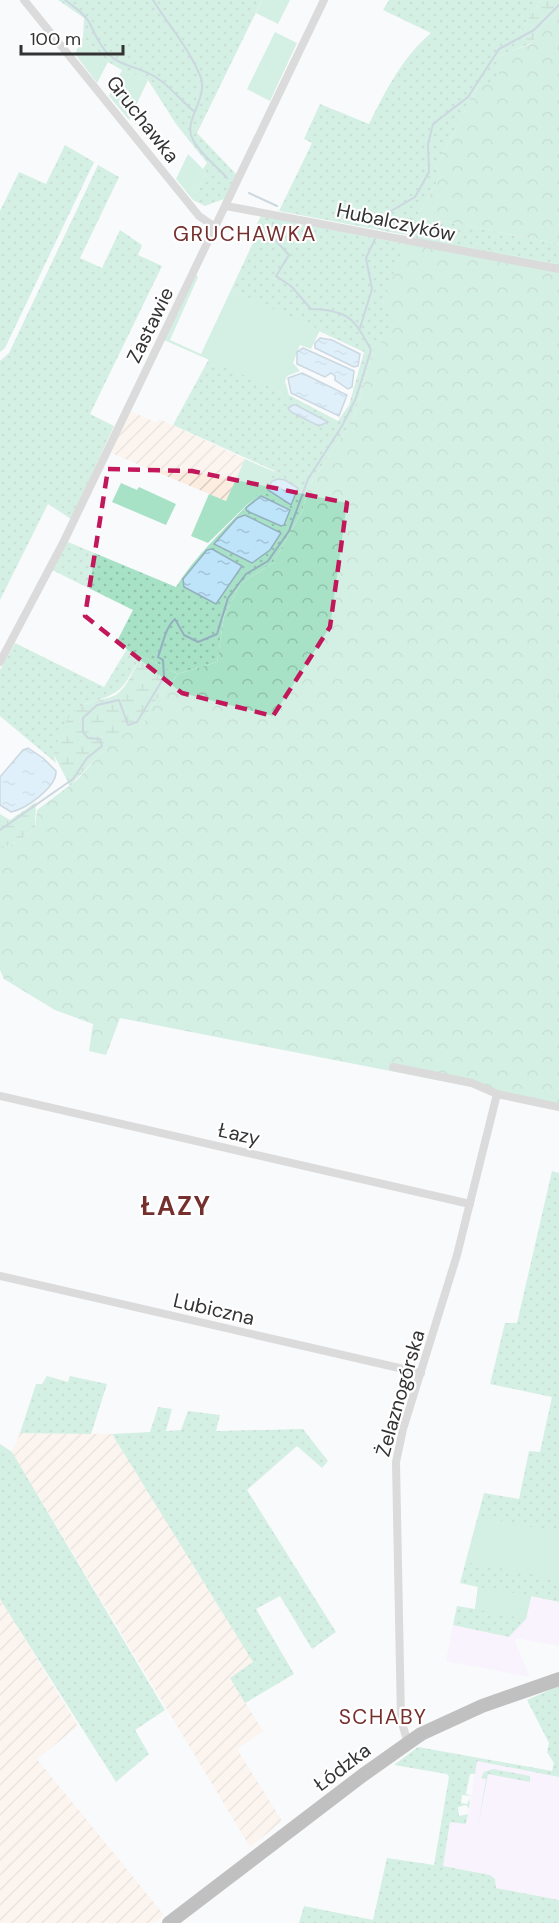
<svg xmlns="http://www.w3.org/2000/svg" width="559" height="1923" font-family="'DM Sans',sans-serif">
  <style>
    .commercial { fill: #f8eafe }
    .industrial { fill: url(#industrial-furrows) }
    .grass { fill: url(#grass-dots) }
    .forest { fill: url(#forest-crowns) }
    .wetland { fill: url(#wetland-marsh) }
    .garden { fill: #a7e2c6 }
    .water { fill: url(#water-ripples); stroke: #94afbf; stroke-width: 1.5 }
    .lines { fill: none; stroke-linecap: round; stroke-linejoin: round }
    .stream { stroke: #94afbf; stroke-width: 2 }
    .minor { stroke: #b5b5b4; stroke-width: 8 }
    .primary { stroke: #7c7b7a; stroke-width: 14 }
    .marked { fill: none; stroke: #c2185b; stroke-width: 4.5; stroke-dasharray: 12 8; stroke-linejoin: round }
    .labels { text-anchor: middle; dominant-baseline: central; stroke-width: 4.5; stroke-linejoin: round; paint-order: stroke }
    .street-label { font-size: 20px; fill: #333334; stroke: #fff }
    .neighbourhood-label { font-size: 21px; letter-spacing: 1.5px; fill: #752f2d; stroke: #fff }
    .district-label { font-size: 26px; font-weight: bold; letter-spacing: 1.5px; fill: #752f2d; stroke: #fff }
  </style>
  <defs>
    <pattern id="industrial-furrows" width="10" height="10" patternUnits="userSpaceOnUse" patternTransform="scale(1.5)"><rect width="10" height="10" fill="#fcede0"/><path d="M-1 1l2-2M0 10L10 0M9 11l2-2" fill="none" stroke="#d8ccc1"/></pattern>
    <pattern id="grass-dots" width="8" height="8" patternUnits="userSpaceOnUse" patternTransform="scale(1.5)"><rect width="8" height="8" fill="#a7e2c6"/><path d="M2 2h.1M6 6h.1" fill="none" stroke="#90c2ab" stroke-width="1.8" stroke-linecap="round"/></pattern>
    <pattern id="forest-crowns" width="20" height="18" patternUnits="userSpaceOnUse" patternTransform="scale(1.5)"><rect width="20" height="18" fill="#a7e2c6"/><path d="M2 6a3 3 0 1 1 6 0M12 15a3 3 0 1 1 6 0" fill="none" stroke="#90c2ab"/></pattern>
    <pattern id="wetland-marsh" width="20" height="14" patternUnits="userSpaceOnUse" patternTransform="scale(1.5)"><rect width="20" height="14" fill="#a7e2c6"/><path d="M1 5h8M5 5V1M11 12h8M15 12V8" fill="none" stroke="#90c2ab"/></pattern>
    <pattern id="water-ripples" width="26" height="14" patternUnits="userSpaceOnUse" patternTransform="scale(1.5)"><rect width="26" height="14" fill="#bee4fa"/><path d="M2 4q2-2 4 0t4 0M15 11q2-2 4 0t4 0" fill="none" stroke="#a4c4d7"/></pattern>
  </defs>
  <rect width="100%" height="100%" fill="#f9fafc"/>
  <path class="commercial" d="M531,1596L559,1602V1646L516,1638L515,1642L530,1677L446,1661L453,1625L509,1637L526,1619Z
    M477,1761L559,1777V1900L496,1888V1882L490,1875L443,1866L450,1822L467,1824Z"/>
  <path class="industrial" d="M130,411L157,423L159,419L245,459L226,501L111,453Z
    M20,1433L112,1434L253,1662L230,1678L263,1731L237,1749L282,1821L250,1847L12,1452Z
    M0,1599L78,1726L37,1759L164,1915L155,1923H0Z"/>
  <path class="grass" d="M58,0H262L197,133L237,175L224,199L205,206L193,200L206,172L203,169L207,163L176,124L148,80L122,70L108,62L83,37L84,18Z
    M389,0H541L520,31L529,44L499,56V84H479L435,168L441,175L417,216L559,244V264L279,211L312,143L304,139L320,104L369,124C386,90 402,58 431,33L383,10Z
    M65,145L94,162L5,348L0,352V211L19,172L46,184Z
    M98,165L119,177L80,258L102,268L120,230L142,245L138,255L162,266L90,414L114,426L71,519L48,504L0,600V361L9,353Z
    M261,216L405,244L383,302L395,325L373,353L353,420L309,486L302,512L273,563L241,583L224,616L217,662L178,674L141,656C122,690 123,693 85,704L54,755L56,763L0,716V670L15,643L104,687L127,649L116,643L133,610L52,570L68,542L176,587C203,543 246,513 275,471L173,425L209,359L289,395L338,421L349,405L364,352L231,290L258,232L253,231Z
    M552,1171L559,1173V1602L531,1596L526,1619L509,1637L453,1625L457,1606L475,1609L478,1587L460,1583L484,1493L519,1499L529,1451L540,1452L552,1397L490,1384L505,1323H517Z
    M47,1376L68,1382L70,1376L107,1384L91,1434L20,1433L36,1384H42Z
    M158,1407L172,1409L166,1431L181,1430L188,1411L220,1415L216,1431L303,1429L328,1461L322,1468L297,1446L247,1490L336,1632L312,1649L280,1596L256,1609L294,1674L245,1703L230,1678L253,1662L112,1434L150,1432Z
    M0,1444L12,1452L165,1710L135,1730L149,1754L116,1782L0,1599Z
    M559,1686V1777L477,1761L475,1774H470L466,1794L472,1796L462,1795L461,1803L467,1804L470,1798L469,1809L466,1805L458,1807L459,1816L468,1814L466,1824L450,1822L443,1866L490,1875L495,1879L496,1888L559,1900V1923H299L304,1906L373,1920L387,1858L434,1865L449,1777L447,1774L394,1765L418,1747L552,1771L554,1763L547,1752L549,1743L527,1700Z
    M493,1769L530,1776V1782L488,1774L478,1826L486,1779L481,1778L484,1772Z"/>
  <path class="forest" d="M559,13V244L417,216L441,175L435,168L479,84H499V56L533,43L539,25Z
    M408,235L559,264V1104L120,1018L106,1055L89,1051L93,1024L55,1010L4,979L0,970V849L17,842L35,829L37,810L77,780L119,733L142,727L152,705L178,674L217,662L224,616L241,583L273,563L302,512L309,486L353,420L373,353L394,325L383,302Z"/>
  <path class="wetland" d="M541,0H559V13L539,25L533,43L529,44L520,31Z
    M141,656L178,674L152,705L142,727L119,734L70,786L54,755C58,735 67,709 89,703C97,700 108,699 116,695C128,687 134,668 141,656Z
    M36,802L35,829L17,842L0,849V814L10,820Z"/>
  <path class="garden" d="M262,0H290L278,24L256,13Z
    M275,32L297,43L270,101L247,89Z
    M83,37L108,62L97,83L75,54Z
    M122,70L148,80L129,120L109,96Z
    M188,154L206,172L193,200L176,179Z
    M195,273L198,277L170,340L201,354L231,290L320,330L311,349L300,345L293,363L300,371L287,376L285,381L289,395L164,340Z
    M245,459L275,472L262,490L208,543L191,536L209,494L226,501Z
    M121,483L137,490L139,487L176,504L166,525L112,502Z
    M479,1516L559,1533V1579L466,1562Z
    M478,1587L531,1596L526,1619L475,1609Z"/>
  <path class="water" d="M320,338L332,340L360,354L358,366L354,367L315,348V343Z
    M303,348L354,371L352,387L348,389L335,380V376L331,373L325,377L297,364V352Z
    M302,373L347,395L339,416L291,393L288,378Z
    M293,405H296L328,422L319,426L291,412L288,408Z
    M278,479L285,480L298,488L291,505L268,490L272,481Z
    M261,496L290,510L284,525L281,526L247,511L246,508Z
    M245,515L281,533L270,550L252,563L214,544L237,518Z
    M212,549L242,566L216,604L184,587L183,579L207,550Z
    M28,748L43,758L56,771C57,787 26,809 11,812L0,805V777L23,750Z"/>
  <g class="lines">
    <path class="stream" d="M65,0C73,6 84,13 89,22C95,33 98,44 108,54C122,67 141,67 157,78C171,87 182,102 195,112
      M153,0C169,26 190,49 201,78C208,99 182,121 193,140C200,154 217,166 227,178
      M249,193L277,206
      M380,228L391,211L415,197L429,172L428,144L433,124L468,97L499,49L534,30L559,5
      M360,328L372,289L366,258L375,239
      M0,830L73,779L87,758L102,746L100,739L88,738L83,732V718L97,705L119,700L128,725L137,722L164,677L163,660L158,657C163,644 165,628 175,619L184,635L198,642L217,634L228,598L246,574L268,561L289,531L308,479L342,426L356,398L371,350C354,318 348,310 311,309L291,286L276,276L289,255L276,241L273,223"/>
    <path class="minor" d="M24,0L199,216L215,227
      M226,206L559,269
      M0,662L64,541L324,0
      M393,1067L472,1083L497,1094L559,1107
      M0,1096L470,1204
      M0,1276L421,1373
      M408,1743L401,1720L396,1462L403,1429L457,1255L497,1094"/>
    <path class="primary" d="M169,1923L363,1775L421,1734L482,1706L559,1679"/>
  </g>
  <path d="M0 0H559V1923H0ZM108,469L192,471L347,503L330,627L273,716L182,693L85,616Z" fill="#f9fafc" fill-opacity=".55" fill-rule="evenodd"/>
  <path class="marked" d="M108,469L192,471L347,503L330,627L273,716L182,693L85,616Z"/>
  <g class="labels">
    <g class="street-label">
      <text transform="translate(143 119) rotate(52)">Gruchawka</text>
      <text transform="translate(396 222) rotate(12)">Hubalczyków</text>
      <text transform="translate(150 325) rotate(-64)">Zastawie</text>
      <text transform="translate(239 1134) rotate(13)">Łazy</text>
      <text transform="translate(214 1309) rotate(13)">Lubiczna</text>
      <text transform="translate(400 1393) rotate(-74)">Żelaznogórska</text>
      <text transform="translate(342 1767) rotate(-37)">Łódzka</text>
    </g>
    <g class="neighbourhood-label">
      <text x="245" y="234">GRUCHAWKA</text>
      <text x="383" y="1717">SCHABY</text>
    </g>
    <g class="district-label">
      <text x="176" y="1206">ŁAZY</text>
    </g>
  </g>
  <path d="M21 45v9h102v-9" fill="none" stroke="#333334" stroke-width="3"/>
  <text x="30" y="45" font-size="18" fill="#333334" stroke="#ffffff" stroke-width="4.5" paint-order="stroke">100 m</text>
</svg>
